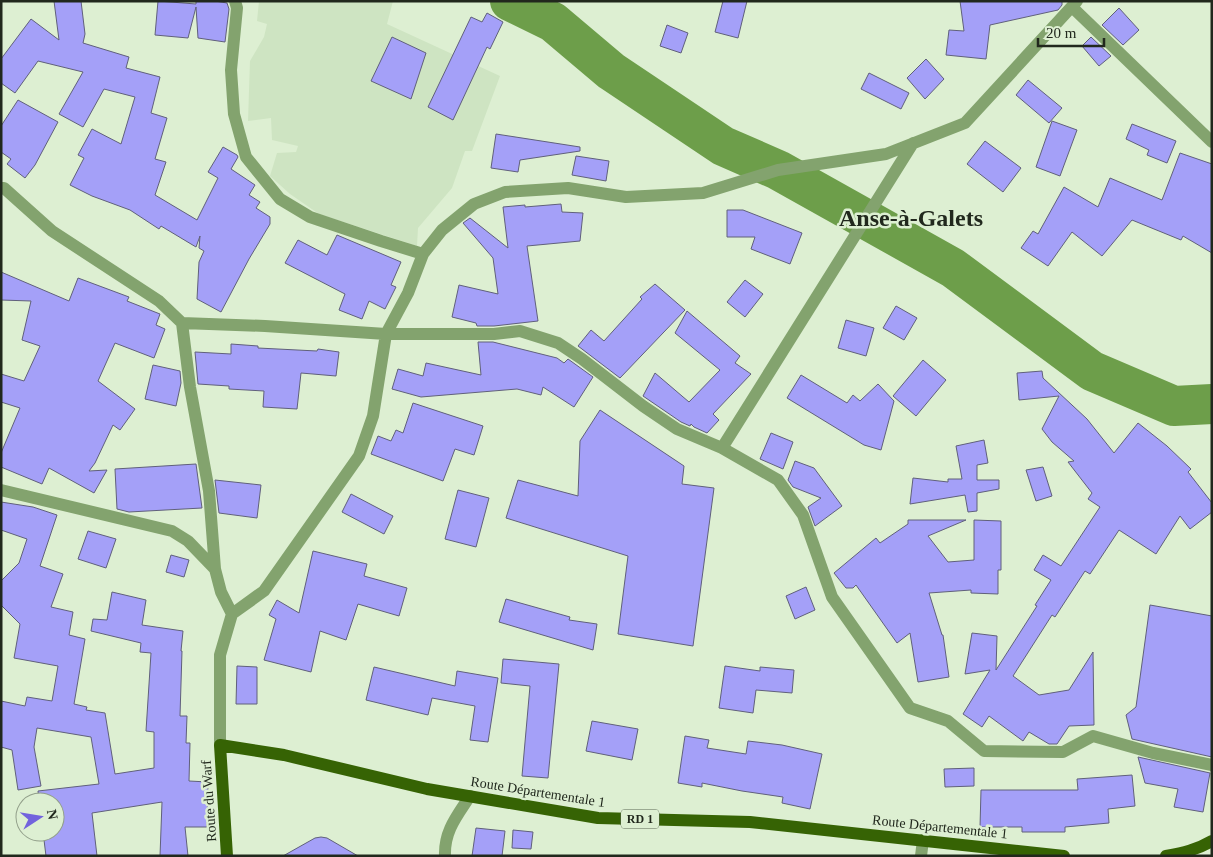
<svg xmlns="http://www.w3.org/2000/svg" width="1213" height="857" font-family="'Times New Roman',serif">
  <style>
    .built { fill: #cee4c2 }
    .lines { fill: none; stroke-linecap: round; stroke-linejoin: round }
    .river { stroke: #6d9e4a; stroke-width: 40 }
    .building { fill: #a4a0f8; stroke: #60607b }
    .minor { stroke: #83a36e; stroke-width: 12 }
    .major { stroke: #366304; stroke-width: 12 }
    .labels { text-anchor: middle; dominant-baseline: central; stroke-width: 5; stroke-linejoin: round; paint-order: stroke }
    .shield { fill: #ddefd2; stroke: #596453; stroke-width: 1 }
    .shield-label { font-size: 12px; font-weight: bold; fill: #21281d }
    .street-label { font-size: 14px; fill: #21281d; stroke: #ddefd2 }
    .town-label { font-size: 24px; font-weight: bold; fill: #21281d; stroke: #ddefd2 }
  </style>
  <rect width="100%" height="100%" fill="#ddefd2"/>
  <path class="built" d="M259,1H393L387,24L500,76L472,151H465L452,188L418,228L417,246L319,214L290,194L270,176L277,153L296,152L298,146L272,140L271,118L248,121L250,61L264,37L267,24L257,21Z"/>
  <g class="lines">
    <path class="river" d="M510,1L553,22L611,71L723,146L778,170L953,268L1092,371L1174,406L1212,404"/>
  </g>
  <path class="building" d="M54,1H81L85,34L83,43L129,57L126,68L160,77L151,113L167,118L155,159L166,162L155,195L197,220L218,178L208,172L223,147L237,155L238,157L231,169L255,185L249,195L260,202L256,208L270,217V224L249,259L221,312L197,299L199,262L204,251L199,248L200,236L196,247L161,226L159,229L130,210L92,196L70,185L84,158L78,155L92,129L121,144L135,97L104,89L83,127L59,114L83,72L38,61L15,93L1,83V59L31,19L59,40Z
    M158,1L196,4V1H215L227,3L229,9L225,42L198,38L196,7L188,38L155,35Z
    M723,1H747L738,38L715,32Z
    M960,1H1062V5L1058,10L990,25L986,59L946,55L949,30L964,31Z
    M1119,8L1139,30L1123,45L1102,25Z
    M487,13L503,22L490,49L487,47L453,120L428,107L471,17L482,22Z
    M667,25L688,33L681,53L660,46Z
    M392,37L426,53L411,99L371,81Z
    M1091,37L1111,56L1099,66L1082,46Z
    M926,59L944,79L925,99L907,78Z
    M869,73L909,93L901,109L861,89Z
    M1028,80L1062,108L1049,123L1016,95Z
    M18,100L58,122L35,165L25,178L7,164L11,159L1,152V126Z
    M1052,121L1077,130L1060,176L1036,167Z
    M1132,124L1176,141L1167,163L1147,155L1149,150L1126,139Z
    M496,134L580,147V151L520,160L518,172L491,168Z
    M985,141L1021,168L1003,192L967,164Z
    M1180,153L1212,164V253L1183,236L1181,240L1132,220L1102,256L1072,232L1048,266L1021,248L1033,231L1038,234L1064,187L1098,207L1110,178L1162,200Z
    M576,156L609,161L606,181L572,175Z
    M561,204L562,212L583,213L580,241L527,246L538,321L494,326H477L476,323L452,317L459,285L498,294L493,258L463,223L470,218L508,248L503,207L525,205V207Z
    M727,210H743L802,233L790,264L751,249L755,237H727Z
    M337,235L401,262L391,285L396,287L385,309L369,301L362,319L339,310L345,294L285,263L298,240L327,255Z
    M1,272L69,301L78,278L129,297L127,301L160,314L156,325L165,329L154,358L115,343L98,381L135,409L120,430L113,425L95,463L89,471L107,470L94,493L49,468L42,484L1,467V453L20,408L1,402V374L24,381L40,346L22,340L31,301L1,300Z
    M745,280L763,294L745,317L727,302Z
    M655,284L685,310L620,378L578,346L591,330L604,341L642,299L640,297Z
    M896,306L917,318L904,340L883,328Z
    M687,311L740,356L735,363L751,374L713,414L719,420L707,433L694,427L691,424L690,426L681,422L643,396L655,373L689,402L720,370L675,333Z
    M846,320L874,328L866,356L838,348Z
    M478,342H493L557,358L564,363L568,359L593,377L574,407L543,387L541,395L517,389L421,397L392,389L398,369L423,376L426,363L481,375Z
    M231,344L258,346V348L317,351L318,349L339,352L336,376L301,373L297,409L263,407L264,391L229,389V386L198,384L195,352L231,354Z
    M923,360L946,380L916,416L893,396Z
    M153,365L180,371L181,383L176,406L145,399Z
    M1042,371L1043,378L1087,419L1114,453L1138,423L1167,446L1191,469L1188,472L1212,503V512L1190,529L1180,516L1156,554L1119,530L1090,574L1085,571L1055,617L1052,615L1013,676L1039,695L1069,690L1093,652L1094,725L1069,726L1057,744H1049L1029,732L1023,741L989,716L982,727L963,714L990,670L965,674L972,633L997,636L996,670L1037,606L1035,605L1051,580L1034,570L1043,555L1061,566L1100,507L1088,499L1092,493L1068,462L1074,461L1052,442L1042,429L1059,396L1019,400L1017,373Z
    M801,375L847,403L853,395L860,401L878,384L894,401L881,450L864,445L787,398Z
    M413,403L483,426L474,455L455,449L443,481L371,454L378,436L391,441L396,430L403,433Z
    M600,410L684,466L682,484L714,488L693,646L618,634L628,556L506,518L518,480L578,496L580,441Z
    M771,433L793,442L783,469L760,459Z
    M984,440L988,463L977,465V480H999V489L977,493V511L968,512L965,495L910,504L913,478L948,482V479H962L956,446Z
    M795,461L814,468L842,506L815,526L808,507L821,498L793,487L788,480Z
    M196,464L202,508L129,512L117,509L115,469Z
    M1043,467L1052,496L1036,501L1026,470Z
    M215,480L261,485L257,518L219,513Z
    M458,490L489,498L476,547L445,539Z
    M351,494L393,516L384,534L342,512Z
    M1,502L33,507L57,515L40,566L63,574L51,607L73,612L69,635L85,639L74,704L87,707L86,710L105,713L115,774L154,768V732L146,731L151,653L140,652L141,643L91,631L93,619L107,620L112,592L146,600L142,625L183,631L181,651H182L180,716H187L186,743H190L189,781L208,782L207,827H185L188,856H160L162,802L92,813L97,856H46L43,832H55V802H39L38,791L99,784L91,737L37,728L34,747L41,786L18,790L12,750L1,747V701L25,706L27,697L52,701L58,666L14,658L20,624L1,605V581L19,563L27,539L1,530Z
    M908,520H966L928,536L948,562L974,560V520L1001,521V570H998V594L971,593V590L929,593L942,635H943L949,677L918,682L910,633L897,643L856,585L853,588H846L834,573L876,538L880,543L908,524Z
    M88,531L116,539L106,568L78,559Z
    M313,551L367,564L364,576L407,588L399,616L358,604L346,640L320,631L311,672L264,660L276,619L269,615L277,600L299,613Z
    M171,555L189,560L184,577L166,572Z
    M806,587L815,610L795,619L786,596Z
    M506,599L570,617L569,620L597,624L593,650L499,622Z
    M1150,605L1212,616V757L1132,739L1126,715L1136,707Z
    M503,659L559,664L548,778L522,776L530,686L501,683Z
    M237,666L257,667V704H236Z
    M725,666L760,671V667L794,670L792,693L756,690L753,713L719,708Z
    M374,667L455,686L457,671L498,678L488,742L470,740L475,706L432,698L428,715L366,700Z
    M592,721L638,729L632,760L586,751Z
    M685,736L709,740L707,748L746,754L748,741L782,745L822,754L810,809L782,803L783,797L742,791L702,783V787L678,783Z
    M1138,757L1210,773L1203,812L1174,807L1178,789L1145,783Z
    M974,768V786L945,787L944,769Z
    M1132,775L1135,806L1108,809L1109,823L1065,827V832H1022V827H980L981,790H1078L1077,779Z
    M476,828L505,831L502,856H472Z
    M513,830L533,832L531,849L512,848Z
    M321,837L327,838L358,856H283L315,838Z"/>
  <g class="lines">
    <path class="minor" d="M235,1L237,8L231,70L234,114L246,157L280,199L310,217L381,241L423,254
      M1072,7L1212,142
      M1,188H4L52,231L159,301L182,323L265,326L386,334H494L520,331L558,343L582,359L643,406L677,429L722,448L778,480L803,515L832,597L910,708L948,721L984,751L1063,752L1093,736L1153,753L1212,765
      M182,323L190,387L209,491L215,569
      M722,448L913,143
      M1,490L172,531L188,541L215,569L221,592L232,614
      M220,745V655L232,614L264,591L359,456L373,416L386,334L408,293L423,254L442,230L474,204L505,192L568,188L626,197L703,193L778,170L886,154L965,123L1077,1
      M445,856C444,831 457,816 470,796
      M921,856L923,840"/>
    <path class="major" d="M227,856L220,745L284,755L427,789L598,818L750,822L1064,856
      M1166,856C1182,853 1197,850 1212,841"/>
  </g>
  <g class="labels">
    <rect class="shield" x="621" y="809.5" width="38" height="19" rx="4"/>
    <g class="shield-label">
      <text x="640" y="819">RD 1</text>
    </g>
    <g class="street-label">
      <text transform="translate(538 792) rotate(9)">Route Départementale 1</text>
      <text transform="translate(209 801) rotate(-94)">Route du Warf</text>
      <text transform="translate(940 827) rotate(6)">Route Départementale 1</text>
    </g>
    <g class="town-label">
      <text x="911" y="218">Anse-à-Galets</text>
    </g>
  </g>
  <rect width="1213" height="857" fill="none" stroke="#21281d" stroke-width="5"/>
  <g transform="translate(40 817) rotate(78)"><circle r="24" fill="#ddefd2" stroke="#929f8a"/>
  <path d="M0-4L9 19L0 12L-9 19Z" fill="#7263dd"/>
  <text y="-8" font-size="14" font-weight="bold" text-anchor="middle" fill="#21281d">N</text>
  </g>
  <path d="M1038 38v8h66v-8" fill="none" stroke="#21281d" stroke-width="2.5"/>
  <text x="1046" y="38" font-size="15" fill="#21281d" stroke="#ddefd2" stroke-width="4" paint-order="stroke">20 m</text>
</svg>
